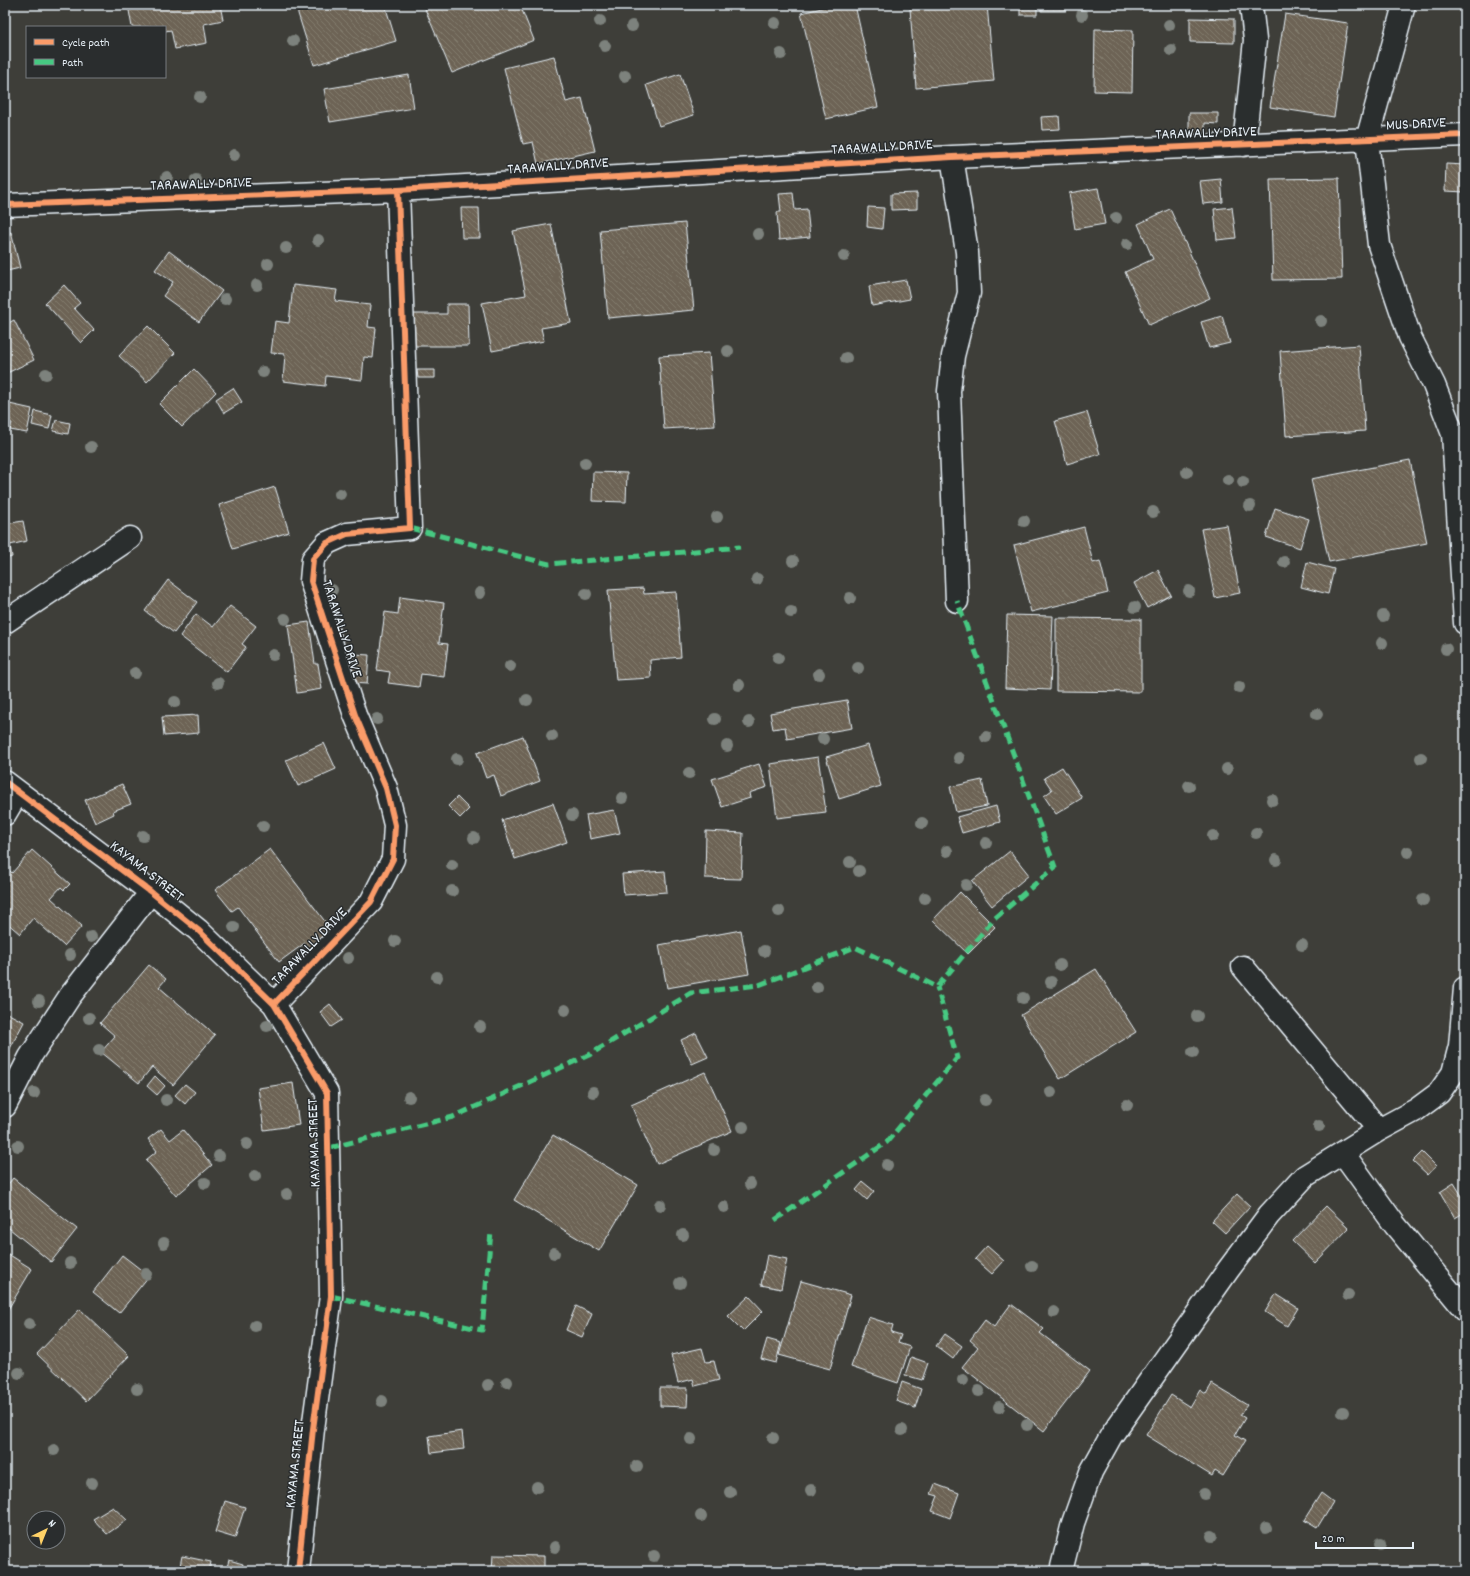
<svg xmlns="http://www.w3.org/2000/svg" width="1470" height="1576" font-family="Dekko,sans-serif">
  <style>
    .building { fill: url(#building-back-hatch); stroke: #e8f1f8 }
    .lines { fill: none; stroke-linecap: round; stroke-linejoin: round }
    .minor-casing { stroke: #e8f1f8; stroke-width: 25 }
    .minor { stroke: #2a2d2e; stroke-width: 22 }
    .quiet { stroke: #46c982; stroke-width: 5; stroke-dasharray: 10 5; stroke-linecap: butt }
    .cycleway-casing { stroke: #2a2d2e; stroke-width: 8 }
    .cycleway { stroke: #fa9b69; stroke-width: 6 }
    .tree { fill: #7d827d }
    .labels { text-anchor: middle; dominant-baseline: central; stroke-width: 3; stroke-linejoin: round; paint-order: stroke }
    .street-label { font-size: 15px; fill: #e8f1f8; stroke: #2a2d2e }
  </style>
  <defs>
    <pattern id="building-back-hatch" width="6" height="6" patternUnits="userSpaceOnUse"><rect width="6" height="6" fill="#6d6454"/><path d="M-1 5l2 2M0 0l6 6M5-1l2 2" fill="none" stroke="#827b6d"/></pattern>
  </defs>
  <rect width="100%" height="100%" fill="#3e3e39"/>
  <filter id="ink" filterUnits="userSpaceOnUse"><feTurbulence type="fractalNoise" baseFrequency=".025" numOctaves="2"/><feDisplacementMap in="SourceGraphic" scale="8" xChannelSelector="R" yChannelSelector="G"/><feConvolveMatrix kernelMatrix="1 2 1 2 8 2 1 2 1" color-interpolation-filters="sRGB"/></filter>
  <g filter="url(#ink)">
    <path class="building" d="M128,5H220L223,20L204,24L207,43L175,49L171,30L165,31V27H132Z
      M303,5H385L396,41L314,65L296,7Z
      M434,5H520L534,40L452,73L425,9Z
      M834,5H855L878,107L826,119L801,13Z
      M944,5H987L994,81L916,88L910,8Z
      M1020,5H1037V15H1020Z
      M1041,5H1066V11H1041Z
      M1130,5H1150L1131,10Z
      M1285,14L1348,23L1334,117L1270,107Z
      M1190,18L1234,19V43L1190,42Z
      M1095,29L1133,30L1132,92L1094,91Z
      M554,56L566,102L582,98L595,151L538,164L533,142L523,144L504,68Z
      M680,74L694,115L659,126L646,85Z
      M409,75L414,108L330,122L324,89Z
      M1189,113H1218V124L1205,123V134L1189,133Z
      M1059,116L1060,129L1042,130L1041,117Z
      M1446,164L1465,165V192L1445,191Z
      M1339,178L1342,279L1273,280L1270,179Z
      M1221,179L1223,202L1203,204L1200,181Z
      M1098,188L1105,224L1075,229L1069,193Z
      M793,193L795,210L807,209L810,237L779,240L777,212H781L779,194Z
      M917,193V209L891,210V194Z
      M868,207L884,208L882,229L867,227Z
      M1232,207L1236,238L1217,240L1214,209Z
      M461,208H479L480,238H462Z
      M1170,209L1210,298L1149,325L1125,272L1153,259L1138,224Z
      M685,223L694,310L608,318L600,230Z
      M551,224L571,323L541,328L544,341L492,351L482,303L526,295L513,231Z
      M11,232L20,268L7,271L5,261V234Z
      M169,251L222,291L199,322L163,296L173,282L155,270Z
      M906,280L910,299L872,306L869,286Z
      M64,285L80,303L74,308L94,330L81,343L45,303Z
      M293,285L337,290L335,301L370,305L368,327L376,328L373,358L364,357L362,380L326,376L325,386L283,381L285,354L271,353L275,321L289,323Z
      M447,304H468L469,346H415L414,314H447Z
      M1222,316L1230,343L1209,348L1201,322Z
      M14,320L34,360L5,374V348L7,347L5,342V325Z
      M148,326L175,353L147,382L119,356Z
      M1359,345L1365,431L1286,436L1280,351Z
      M709,353L715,426L664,429L659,356Z
      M194,369L216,392L182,427L159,404Z
      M417,370H435V378H418Z
      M233,388L242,402L224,413L216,399Z
      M5,403L32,409L27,433L10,430L12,423L5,422Z
      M35,411L52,415L49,429L32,425Z
      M1087,412L1100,454L1067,464L1055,421Z
      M56,420L70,423L68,434L53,431Z
      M1410,460L1427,543L1329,562L1311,479Z
      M593,472L627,473L626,502L592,501Z
      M275,487L289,532L233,549L219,505Z
      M1275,508L1309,519L1300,548L1266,537Z
      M23,521L27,541L10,545L12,557L5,559V524Z
      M1227,525L1240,593L1215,598L1201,529Z
      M1084,527L1093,563L1100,561L1108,593L1031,612L1014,545Z
      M1307,562L1334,569L1328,594L1301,587Z
      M1158,570L1171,595L1147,608L1134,583Z
      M168,580L197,602L174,633L145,611Z
      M643,588L644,594L676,592L681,657L650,660L651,678L616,680L608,590Z
      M400,597L444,603L439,643L448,644L444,677L421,674L419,687L388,683L390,672L377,670L385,612L398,614Z
      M230,606L256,626L242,644L246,647L227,672L180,636L196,614L213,627Z
      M1007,615L1053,616L1050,690L1005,688Z
      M1056,618L1141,619V692L1056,691Z
      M309,622L315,664H318L322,689L297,693L288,625Z
      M354,654L369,655L367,684L351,683Z
      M847,700L852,728L787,739L785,727L773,729L770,713Z
      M198,715L199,733L164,736L162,717Z
      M523,736L540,781L501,796L494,775L486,778L477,753Z
      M324,743L336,769L298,786L286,760Z
      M868,745L881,786L839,799L826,757Z
      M818,757L826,812L777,818L770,764Z
      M759,764L767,787L749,793L750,798L722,807L712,779Z
      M1062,767L1082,798L1056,814L1044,796L1052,790L1044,778Z
      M982,780L987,806L956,812L950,787Z
      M122,784L131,804L113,811L114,814L95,823L85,800Z
      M457,797L469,809L460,818L448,806Z
      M553,803L567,842L515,859L502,820Z
      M996,806L1000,822L962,833L957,817Z
      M614,810L620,833L590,839L586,815Z
      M706,831L743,833L741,879L705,878Z
      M270,849L333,932L310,950L305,943L279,962L238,907L232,911L215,890Z
      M32,850L70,884L64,890L61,887L51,898L82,926L64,946L33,918L20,934L5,921V872L8,869L12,873Z
      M1010,851L1029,875L992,906L972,881Z
      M665,871L667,892L624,895L622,874Z
      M960,892L995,927L968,954L933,920Z
      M741,930L749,974L667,988L659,945Z
      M149,965L166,979L159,987L215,1035L173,1085L152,1067L139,1083L101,1052L115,1036L100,1023Z
      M1096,969L1136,1032L1060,1079L1021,1015Z
      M330,1004L342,1020L331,1027L320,1012Z
      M5,1012L24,1022L5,1058Z
      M696,1033L708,1057L692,1064L681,1040Z
      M705,1072L732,1131L657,1164L631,1105Z
      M155,1076L165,1086L157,1095L147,1086Z
      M293,1083L299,1125L264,1130L258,1088Z
      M185,1084L195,1092L185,1104L175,1095Z
      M161,1129L170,1140L183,1130L212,1165L176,1196L146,1160L157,1151L148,1139Z
      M553,1135L638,1185L599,1251L514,1200Z
      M1422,1152L1436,1166L1428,1175L1413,1161Z
      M13,1178L77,1229L51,1262L5,1225V1188Z
      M863,1182L874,1191L867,1200L856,1190Z
      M1454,1183L1465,1201V1212L1455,1218L1440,1192Z
      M1237,1194L1250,1206L1225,1233L1212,1221Z
      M1326,1206L1349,1228L1315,1263L1292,1241Z
      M987,1246L1004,1261L992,1274L975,1259Z
      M5,1252L32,1269L7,1311L5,1310Z
      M122,1255L149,1276L119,1313L93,1292Z
      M767,1255L787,1259L781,1289L761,1285Z
      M801,1281L851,1295L830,1369L779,1355Z
      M1276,1294L1298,1308L1287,1326L1265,1312Z
      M749,1296L763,1311L743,1331L728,1316Z
      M1011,1304L1044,1329L1040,1333L1090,1371L1044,1431L962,1367L978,1347L970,1340L985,1320L994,1327Z
      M576,1306L592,1314L582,1337L566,1330Z
      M80,1309L129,1356L86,1401L37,1354Z
      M868,1317L893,1325L891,1332L901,1335L898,1343L910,1347L898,1383L851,1367Z
      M945,1334L962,1346L953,1359L936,1346Z
      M767,1339L781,1343L776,1363L761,1359Z
      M702,1348L706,1362L714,1361L719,1380L695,1386L693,1379L678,1383L671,1355Z
      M911,1357L928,1363L922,1380L905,1375Z
      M902,1382L921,1389L915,1408L896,1401Z
      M1212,1384L1247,1405L1240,1415L1245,1418L1235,1435L1245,1441L1223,1476L1215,1471L1212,1476L1146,1435L1171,1395L1190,1407L1200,1390L1206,1394Z
      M660,1388H688L687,1407L660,1406Z
      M462,1431L464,1449L431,1453L429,1436Z
      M935,1484L959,1493L950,1518L932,1511L938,1496L931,1494Z
      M1321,1493L1333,1502L1317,1528L1304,1520Z
      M225,1501L245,1507L235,1538L215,1532Z
      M113,1507L127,1520L107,1534L93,1519Z
      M493,1555L544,1556V1571H492Z
      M182,1556L211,1562L209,1571H179Z
      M229,1560L243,1564L242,1571H226Z"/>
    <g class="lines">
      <g class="minor-casing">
        <path id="minor" d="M1404,5L1367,140L1379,245L1410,337L1434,385L1453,434L1465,623
          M1244,145L1255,40L1251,5
          M952,157L967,252L969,293L953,356L949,391L957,601
          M5,205L398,190L952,157L1465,135
          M5,622L130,538
          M5,782L151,892L198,930L274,1004L327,1093L331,1296L313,1429L298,1571
          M5,814L18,792
          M1243,967L1379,1130
          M274,1004L371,902L393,859L395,825L386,788L355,715L311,581L313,559L327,543L347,534L410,528L398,190
          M5,1106L30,1057L70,996L151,892
          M1343,1153L1395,1225L1465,1310
          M1061,1571L1073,1523L1091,1472L1111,1436L1228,1270L1269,1215L1305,1176L1379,1130L1416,1110L1439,1093L1453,1073L1460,1046L1465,988"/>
      </g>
      <use href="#minor" class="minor"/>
      <path class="quiet" d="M410,528L549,564L740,547
        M329,1148L453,1117L589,1055L691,993L759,985L855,947L937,987L993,920L1055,867L957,601
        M775,1220L887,1142L957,1058L937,987
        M331,1296L482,1330L491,1232"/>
      <g class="cycleway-casing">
        <path id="cycleway" d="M5,205L398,190L952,157L1465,135
          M5,782L151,892L198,930L274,1004L327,1093L331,1296L313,1429L298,1571
          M274,1004L371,902L393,859L395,825L386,788L355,715L311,581L313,559L327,543L347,534L410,528L398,190"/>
      </g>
      <use href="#cycleway" class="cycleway"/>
    </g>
    <g class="tree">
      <circle cx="1082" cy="15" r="6"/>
      <circle cx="600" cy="21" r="6"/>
      <circle cx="775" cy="23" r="6"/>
      <circle cx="1169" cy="25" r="6"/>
      <circle cx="632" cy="26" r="6"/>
      <circle cx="293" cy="41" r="6"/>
      <circle cx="605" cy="46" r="6"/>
      <circle cx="1171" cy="50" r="6"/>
      <circle cx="781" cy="54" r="6"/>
      <circle cx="625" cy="76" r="6"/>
      <circle cx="200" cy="97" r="6"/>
      <circle cx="234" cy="155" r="6"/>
      <circle cx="167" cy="177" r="6"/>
      <circle cx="196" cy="180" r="6"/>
      <circle cx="1116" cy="218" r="6"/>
      <circle cx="758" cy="234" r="6"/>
      <circle cx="318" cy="240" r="6"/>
      <circle cx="1127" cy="244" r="6"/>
      <circle cx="286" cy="248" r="6"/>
      <circle cx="844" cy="256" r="6"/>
      <circle cx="268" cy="264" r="6"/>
      <circle cx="257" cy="285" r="6"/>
      <circle cx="225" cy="299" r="6"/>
      <circle cx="1321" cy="321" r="6"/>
      <circle cx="728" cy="351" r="6"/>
      <circle cx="846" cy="358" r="6"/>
      <circle cx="263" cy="372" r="6"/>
      <circle cx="46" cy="374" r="6"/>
      <circle cx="91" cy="447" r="6"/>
      <circle cx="585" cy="463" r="6"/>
      <circle cx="1187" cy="472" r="6"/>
      <circle cx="1228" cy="480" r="6"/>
      <circle cx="1243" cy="482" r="6"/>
      <circle cx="340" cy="494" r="6"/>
      <circle cx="1250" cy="506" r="6"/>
      <circle cx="1153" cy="512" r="6"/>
      <circle cx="717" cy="517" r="6"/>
      <circle cx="1024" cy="521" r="6"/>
      <circle cx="793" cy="561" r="6"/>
      <circle cx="1284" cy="562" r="6"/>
      <circle cx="757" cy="579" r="6"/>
      <circle cx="332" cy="590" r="6"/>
      <circle cx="1189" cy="591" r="6"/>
      <circle cx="480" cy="593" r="6"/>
      <circle cx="586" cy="594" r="6"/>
      <circle cx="850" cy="598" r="6"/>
      <circle cx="1135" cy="607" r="6"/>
      <circle cx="791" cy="612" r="6"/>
      <circle cx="1383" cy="616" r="6"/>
      <circle cx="285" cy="619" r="6"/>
      <circle cx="1382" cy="643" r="6"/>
      <circle cx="1446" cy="649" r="6"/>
      <circle cx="273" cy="655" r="6"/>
      <circle cx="778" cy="658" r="6"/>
      <circle cx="510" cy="666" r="6"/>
      <circle cx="858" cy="668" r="6"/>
      <circle cx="135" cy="673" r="6"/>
      <circle cx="819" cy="674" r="6"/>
      <circle cx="218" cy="683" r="6"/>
      <circle cx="739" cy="685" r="6"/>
      <circle cx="1239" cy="687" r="6"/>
      <circle cx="527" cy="700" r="6"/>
      <circle cx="175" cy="702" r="6"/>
      <circle cx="1317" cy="714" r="6"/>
      <circle cx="377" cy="719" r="6"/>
      <circle cx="715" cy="719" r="6"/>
      <circle cx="749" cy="722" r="6"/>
      <circle cx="552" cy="736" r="6"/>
      <circle cx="986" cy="737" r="6"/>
      <circle cx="823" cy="739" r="6"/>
      <circle cx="727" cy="746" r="6"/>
      <circle cx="959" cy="758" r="6"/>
      <circle cx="1421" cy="758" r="6"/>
      <circle cx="457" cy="759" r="6"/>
      <circle cx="1227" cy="769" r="6"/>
      <circle cx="689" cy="773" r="6"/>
      <circle cx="1189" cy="786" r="6"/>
      <circle cx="622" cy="798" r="6"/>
      <circle cx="1272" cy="800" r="6"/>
      <circle cx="572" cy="815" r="6"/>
      <circle cx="922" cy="823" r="6"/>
      <circle cx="263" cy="826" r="6"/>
      <circle cx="1256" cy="833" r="6"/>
      <circle cx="143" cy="836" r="6"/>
      <circle cx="1213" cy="836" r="6"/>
      <circle cx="474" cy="838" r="6"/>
      <circle cx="986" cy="843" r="6"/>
      <circle cx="947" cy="851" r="6"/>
      <circle cx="1408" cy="852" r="6"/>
      <circle cx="1276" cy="860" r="6"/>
      <circle cx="850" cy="862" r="6"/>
      <circle cx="452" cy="865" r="6"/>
      <circle cx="859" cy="871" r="6"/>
      <circle cx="966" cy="885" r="6"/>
      <circle cx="452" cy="891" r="6"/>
      <circle cx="925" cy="898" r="6"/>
      <circle cx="1423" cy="900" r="6"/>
      <circle cx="779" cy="911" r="6"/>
      <circle cx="234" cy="927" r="6"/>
      <circle cx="91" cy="937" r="6"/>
      <circle cx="395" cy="941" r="6"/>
      <circle cx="1302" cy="945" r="6"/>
      <circle cx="764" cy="951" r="6"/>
      <circle cx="70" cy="955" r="6"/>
      <circle cx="348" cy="958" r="6"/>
      <circle cx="1060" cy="965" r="6"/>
      <circle cx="437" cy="977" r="6"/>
      <circle cx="1051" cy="982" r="6"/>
      <circle cx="817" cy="987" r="6"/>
      <circle cx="1023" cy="998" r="6"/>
      <circle cx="39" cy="1001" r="6"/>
      <circle cx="565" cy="1010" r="6"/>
      <circle cx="1197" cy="1016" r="6"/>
      <circle cx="89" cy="1018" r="6"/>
      <circle cx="267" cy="1026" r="6"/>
      <circle cx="480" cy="1027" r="6"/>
      <circle cx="99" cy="1050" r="6"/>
      <circle cx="1193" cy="1052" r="6"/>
      <circle cx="593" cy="1092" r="6"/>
      <circle cx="1051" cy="1092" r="6"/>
      <circle cx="34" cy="1093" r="6"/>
      <circle cx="409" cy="1097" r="6"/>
      <circle cx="166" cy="1100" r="6"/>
      <circle cx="985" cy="1100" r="6"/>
      <circle cx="1127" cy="1105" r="6"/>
      <circle cx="1319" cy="1126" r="6"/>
      <circle cx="743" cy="1127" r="6"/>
      <circle cx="247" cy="1144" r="6"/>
      <circle cx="18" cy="1146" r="6"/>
      <circle cx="714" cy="1150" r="6"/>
      <circle cx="219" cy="1156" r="6"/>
      <circle cx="887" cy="1165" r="6"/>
      <circle cx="255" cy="1176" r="6"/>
      <circle cx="205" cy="1183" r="6"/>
      <circle cx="750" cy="1184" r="6"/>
      <circle cx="287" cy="1194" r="6"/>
      <circle cx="660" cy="1205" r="6"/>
      <circle cx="724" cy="1207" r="6"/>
      <circle cx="683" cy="1235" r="6"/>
      <circle cx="164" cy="1243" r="6"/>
      <circle cx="554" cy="1253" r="6"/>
      <circle cx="70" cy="1263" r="6"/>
      <circle cx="1032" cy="1266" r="6"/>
      <circle cx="146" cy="1274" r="6"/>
      <circle cx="680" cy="1283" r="6"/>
      <circle cx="1348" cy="1295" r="6"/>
      <circle cx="1054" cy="1312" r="6"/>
      <circle cx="29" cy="1324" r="6"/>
      <circle cx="255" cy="1326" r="6"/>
      <circle cx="19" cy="1373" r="6"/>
      <circle cx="963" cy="1380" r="6"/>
      <circle cx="507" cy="1382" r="6"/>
      <circle cx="488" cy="1385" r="6"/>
      <circle cx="137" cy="1389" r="6"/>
      <circle cx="979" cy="1391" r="6"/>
      <circle cx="382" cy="1401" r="6"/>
      <circle cx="999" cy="1407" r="6"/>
      <circle cx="1343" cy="1412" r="6"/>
      <circle cx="1027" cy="1425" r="6"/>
      <circle cx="902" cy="1430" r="6"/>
      <circle cx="773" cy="1438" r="6"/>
      <circle cx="691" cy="1439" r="6"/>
      <circle cx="54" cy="1450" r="6"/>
      <circle cx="637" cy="1466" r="6"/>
      <circle cx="92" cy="1483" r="6"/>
      <circle cx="537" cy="1487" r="6"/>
      <circle cx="811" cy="1490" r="6"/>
      <circle cx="730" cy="1492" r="6"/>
      <circle cx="1204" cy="1494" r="6"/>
      <circle cx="701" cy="1516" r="6"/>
      <circle cx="1266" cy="1528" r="6"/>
      <circle cx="1212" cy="1536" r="6"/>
      <circle cx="1380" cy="1544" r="6"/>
      <circle cx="555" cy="1547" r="6"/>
      <circle cx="654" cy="1556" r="6"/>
    </g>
  </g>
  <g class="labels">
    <g class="street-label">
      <text transform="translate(1416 125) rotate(-3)">MUS DRIVE</text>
      <text transform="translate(1206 134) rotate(-2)">TARAWALLY DRIVE</text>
      <text transform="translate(882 148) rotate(-3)">TARAWALLY DRIVE</text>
      <text transform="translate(558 167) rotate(-4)">TARAWALLY DRIVE</text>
      <text transform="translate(201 185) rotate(-2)">TARAWALLY DRIVE</text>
      <text transform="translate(341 629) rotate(72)">TARAWALLY DRIVE</text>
      <text transform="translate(146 872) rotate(38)">KAYAMA STREET</text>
      <text transform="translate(310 947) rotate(-46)">TARAWALLY DRIVE</text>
      <text transform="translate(315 1143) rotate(-92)">KAYAMA STREET</text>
      <text transform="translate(296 1464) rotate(-84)">KAYAMA STREET</text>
    </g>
  </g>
  <rect width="1470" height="1576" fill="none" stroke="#2a2d2e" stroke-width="20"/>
  <rect x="10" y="10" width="1450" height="1556" fill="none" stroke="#e8f1f8" stroke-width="1.5" filter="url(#ink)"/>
  <rect x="26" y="26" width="140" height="52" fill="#2a2d2e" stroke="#767b7f"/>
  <rect x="34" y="39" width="20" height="6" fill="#fa9b69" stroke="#767b7f"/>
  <text x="62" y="46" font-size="12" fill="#e8f1f8">Cycle path</text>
  <rect x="34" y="59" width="20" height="6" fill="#46c982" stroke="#767b7f"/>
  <text x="62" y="66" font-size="12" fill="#e8f1f8">Path</text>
  <g transform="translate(46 1530) rotate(43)"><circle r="19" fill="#2a2d2e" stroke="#767b7f"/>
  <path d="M0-3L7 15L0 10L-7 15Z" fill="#ffd166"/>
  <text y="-6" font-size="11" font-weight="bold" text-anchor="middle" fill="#e8f1f8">N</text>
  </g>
  <path d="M1316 1542v6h97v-6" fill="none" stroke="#e8f1f8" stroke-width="2"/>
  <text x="1322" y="1542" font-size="12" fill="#e8f1f8" stroke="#2a2d2e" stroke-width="3" paint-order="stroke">20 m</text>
</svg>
